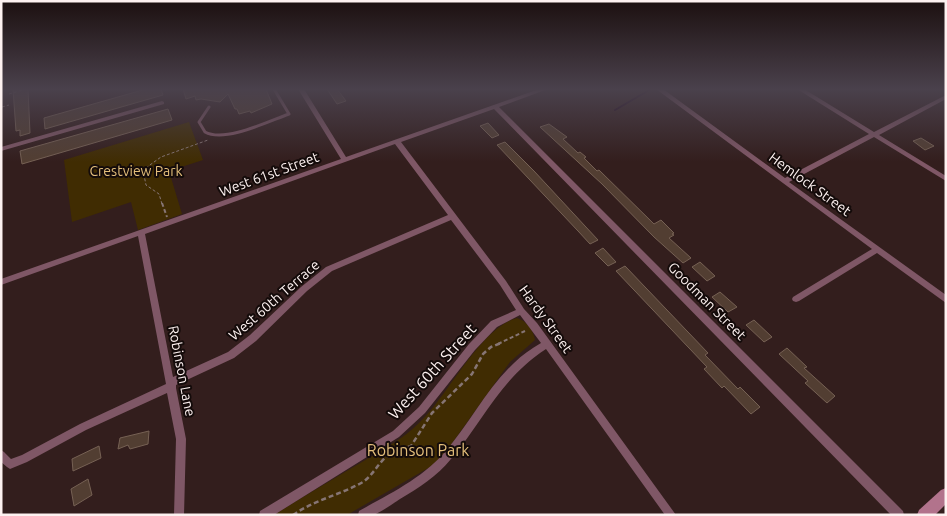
<svg xmlns="http://www.w3.org/2000/svg" width="947" height="516" font-family="Ubuntu,sans-serif">
  <style>
    .green { fill: #402c02 }
    .lines { fill: none; stroke-linecap: round; stroke-linejoin: round }
    .stream { stroke: #1b021c; stroke-width: 2 }
    .building { fill: #523e32; stroke: #766154 }
    .path-far2 { stroke: #867574; stroke-width: 1; stroke-dasharray: 3 2; stroke-linecap: butt }
    .path-far1 { stroke: #867574; stroke-width: 2; stroke-dasharray: 4 2.5; stroke-linecap: butt }
    .path { stroke: #867574; stroke-width: 2.5; stroke-dasharray: 5 3; stroke-linecap: butt }
    .service { stroke: #7f5766; stroke-width: 3 }
    .minor { fill: #7f5766; fill-rule: evenodd }
    .secondary { fill: #b2738c; fill-rule: evenodd }
    .labels { text-anchor: middle; dominant-baseline: central; stroke-width: 4; stroke-linejoin: round; paint-order: stroke }
    .park-label { font-size: 14px; fill: #e4bf7b; stroke: #140b0a }
    .street-label { font-size: 14px; fill: #fdf1f0; stroke: #140b0a }
    .near-street-label { font-size: 16px; fill: #fdf1f0; stroke: #140b0a }
    .near-park-label { font-size: 16px; fill: #e4bf7b; stroke: #140b0a }
  </style>
  <rect width="100%" height="100%" fill="#331e1d"/>
  <path class="green" d="M189,122L203,160L169,171L182,214L138,230L131,202L72,222L64,160Z
    M517,318C527,321 533,330 535,340L510,362L445,453L430,467L347,515H274C303,497 333,479 362,462C382,450 403,439 419,423C448,396 480,328 517,318Z"/>
  <g class="lines">
    <path class="stream" d="M615,110L651,89"/>
  </g>
  <path class="building" d="M13,89H28L30,133L20,136V130L16,131Z
    M146,89H161L163,95L45,129L44,118Z
    M183,89H266L272,104L251,113L250,111L239,114L237,109H235L228,94L220,102L201,99L196,100L195,96L186,99Z
    M327,89H337L346,101L337,104Z
    M168,109L172,120L22,164L20,151Z
    M488,123L499,135L492,138L480,126Z
    M549,124L567,137L563,139L578,153L580,152L586,157L584,158L597,171L599,170L654,224L661,220L674,233L672,234L674,235L669,238L691,258L683,263L654,237L602,184L540,127Z
    M921,138L934,146L925,150L913,141Z
    M505,142L534,171L598,240L590,244L578,231L497,145Z
    M603,248L616,262L608,266L595,253Z
    M700,262L715,276L707,281L692,267Z
    M625,266L708,353L705,355L738,389L740,387L760,407L751,414L724,386L722,388L704,369L707,367L616,271Z
    M720,292L737,307L728,312L712,297Z
    M754,320L772,337L764,342L746,325Z
    M787,348L807,367L804,368L835,396L827,403L805,383L808,381L779,354Z
    M149,431L148,444L130,449L128,445L118,449L120,438Z
    M99,446L101,458L73,471L72,459Z
    M88,479L92,495L74,506L71,489Z"/>
  <g class="lines">
    <path class="path-far2" d="M9,94L26,89
      M2,107L9,105
      M162,204L159,194L146,185L143,170L161,157L208,140"/>
    <path class="path-far1" d="M162,203L167,217
      M498,344L525,331"/>
    <path class="path" d="M293,515C314,500 340,495 363,482C372,476 378,464 386,457C393,451 402,449 411,446L432,413L472,374L483,354L491,347L501,343"/>
    <path class="service" d="M209,107L199,122L205,132C225,143 269,121 289,114L274,89"/>
    <path class="minor" d="M298,89H304L346,157L539,89H548L499,107L903,511L904,515H891L494,109L401,142L506,281L524,309L537,323L676,515H665L546,349C501,378 484,420 451,459C437,476 419,488 400,499C394,503 380,513 373,515C369,516 362,515 358,515L359,511C389,494 421,479 444,453C469,425 486,389 514,363C522,355 531,349 541,343L520,315L497,327L475,350L425,413L399,437L274,515H259L260,511L393,431L419,407L469,344L491,321L516,310L500,285L451,220L332,271L307,291L256,341L234,358L176,385V388L186,439L184,515H174L176,439L167,393L86,430L27,462L10,469L7,467L1,462V450L4,452L11,459L22,455L80,424L166,384L138,236L1,285V279L341,159ZM395,144L448,215L326,267L301,287L250,335L228,352L173,377L145,234Z
      M656,89H663L785,178L869,134L797,89H804L874,132L946,95V99L879,135L946,176V181L874,137L789,182L946,295V303L877,253L799,301L796,302L793,301L792,299L793,297L872,249Z
      M162,101L164,102V104L1,151V147Z"/>
    <path class="secondary" d="M946,488V504L935,515H917L919,510L941,490Z"/>
  </g>
  <linearGradient id="sky" x2="0" y2="1"><stop stop-color="#1c1010"/><stop offset="0.55" stop-color="#4a414c"/><stop offset="1" stop-color="#4a414c" stop-opacity="0"/></linearGradient>
  <rect width="947" height="162" fill="url(#sky)"/>
  <g class="labels">
    <g class="park-label">
      <text x="136" y="171">Crestview Park</text>
    </g>
    <g class="street-label">
      <text transform="translate(269 174) rotate(-20)">West 61st Street</text>
      <text transform="translate(810 184) rotate(36)">Hemlock Street</text>
      <text transform="translate(274 300) rotate(-41)">West 60th Terrace</text>
      <text transform="translate(707 301) rotate(45)">Goodman Street</text>
      <text transform="translate(546 319) rotate(54)">Hardy Street</text>
      <text transform="translate(182 371) rotate(79)">Robinson Lane</text>
    </g>
    <g class="near-street-label">
      <text transform="translate(432 371) rotate(-48)">West 60th Street</text>
    </g>
    <g class="near-park-label">
      <text x="418" y="450">Robinson Park</text>
    </g>
  </g>
  <rect width="947" height="516" fill="none" stroke="#fdf1f0" stroke-width="5"/>
</svg>
